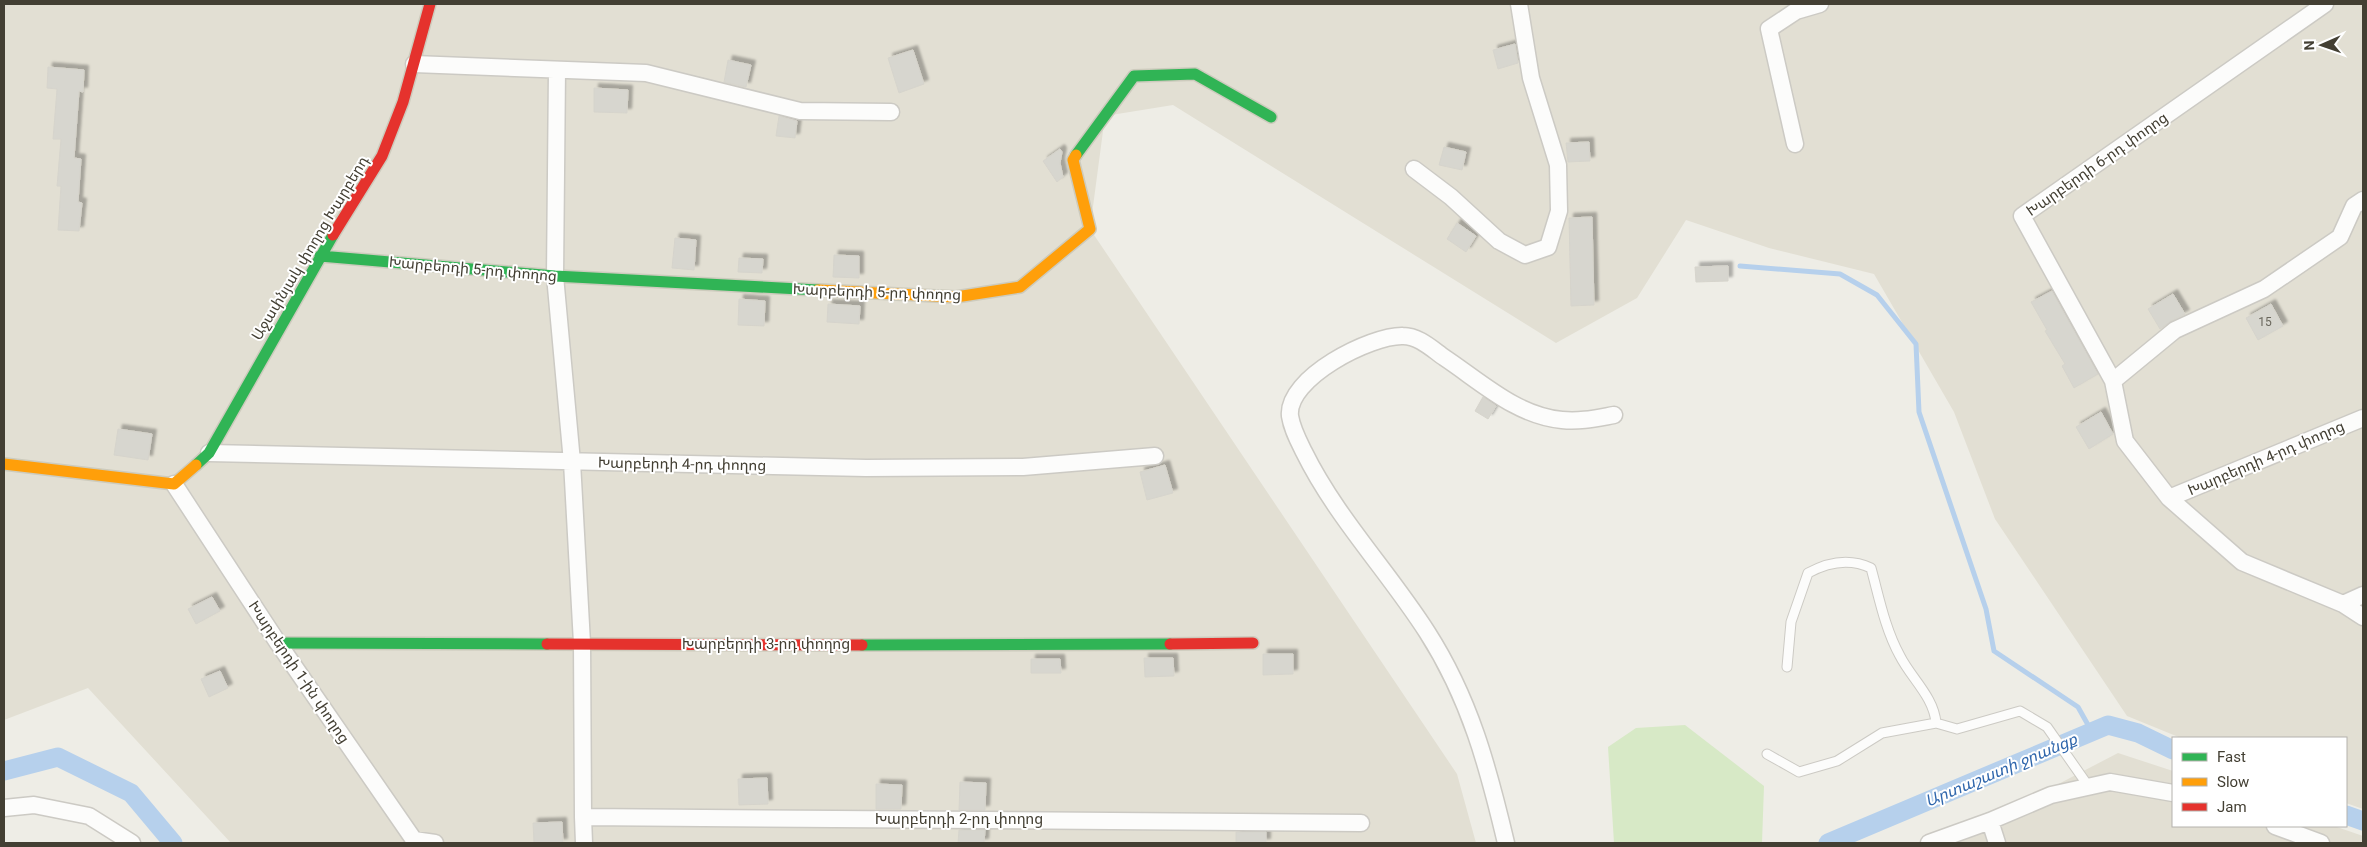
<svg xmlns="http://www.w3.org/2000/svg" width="2367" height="847" font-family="Roboto,'Noto Sans Armenian',sans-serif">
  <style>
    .residential { fill: #e2dfd3 }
    .green { fill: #d7e9c6 }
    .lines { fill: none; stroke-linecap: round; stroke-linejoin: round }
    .stream { stroke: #b6d0ec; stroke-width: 5 }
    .canal { stroke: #b6d0ec; stroke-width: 19 }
    .building { fill: #d7d6cf; stroke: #d6d4cc; filter: url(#shadow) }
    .lane-casing { stroke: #cccac4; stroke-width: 11 }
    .street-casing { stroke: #cccac4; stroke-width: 19 }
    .fast-casing { stroke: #cdcbbd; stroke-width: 14 }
    .slow-casing { stroke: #cdcbbd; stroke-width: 14 }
    .jam-casing { stroke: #cdcbbd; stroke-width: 14 }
    .lane { stroke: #fcfcfb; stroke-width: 9 }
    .street { stroke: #fcfcfb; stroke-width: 16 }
    .fast { stroke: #30b455; stroke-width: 11 }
    .slow { stroke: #ff9f0a; stroke-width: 11 }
    .jam { stroke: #e5322d; stroke-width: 11 }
    .labels { text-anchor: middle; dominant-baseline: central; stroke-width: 4; stroke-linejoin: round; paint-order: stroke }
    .number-label { font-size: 12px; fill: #69665b }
    .street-label { font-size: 15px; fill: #433f33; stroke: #fff }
    .water-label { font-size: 16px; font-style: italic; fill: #2f66ac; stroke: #fff }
  </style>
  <defs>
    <filter id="shadow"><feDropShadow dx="4.5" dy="-4.5" stdDeviation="1" flood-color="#0004"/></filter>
  </defs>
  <rect width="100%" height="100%" fill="#eeede6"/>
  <path class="residential" d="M4,4H2363V809L2346,803V738H2181L2127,716L1995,519L1954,412L1874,274L1769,248L1686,220L1637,298L1556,343L1173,105L1105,116L1090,229L1457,774L1476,843H231L88,688L4,720Z
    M2118,753L2173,771V826H2334L2363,836V843H1945Z"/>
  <path class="green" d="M1685,725L1764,786L1762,843H1614L1608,747L1636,728Z"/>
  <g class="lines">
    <path class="stream" d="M1740,266L1840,274L1877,295L1916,344L1919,412L1986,609L1994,651L2078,707L2092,732"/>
    <path class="canal" d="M4,771L58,757L131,793L173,843
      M2346,815L2363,821
      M1828,843L2108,725L2138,733L2173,750"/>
  </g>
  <path class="building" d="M1515,44L1518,63L1498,69L1493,50Z
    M913,50L924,84L899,93L888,58Z
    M728,60L751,65L746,87L724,82Z
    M48,67L84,70L83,92L79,91L74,158L81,159L78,202L82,203L79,231L58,230L61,186H57L61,139H53L57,89L47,88Z
    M594,88L628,90L627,113L594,112Z
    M779,116L797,121L795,138L776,136Z
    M1589,142L1590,161L1568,162L1566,143Z
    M1444,147L1466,152L1462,170L1439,165Z
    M1060,149L1062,152L1060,163L1063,177L1057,182L1043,161Z
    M1592,217L1594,305L1571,306L1569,218Z
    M1457,223L1476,236L1466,252L1447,239Z
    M675,238L696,240L694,270L672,268Z
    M834,255L859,256V278L833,277Z
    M739,258L763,259L762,273L738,272Z
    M1728,266V281L1696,282L1695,267Z
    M2052,291L2098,374L2074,388L2062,366L2065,364L2045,331L2047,330L2031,302Z
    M2173,294L2185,314L2171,321L2160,329L2148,309Z
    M739,299L765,301L764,326L738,325Z
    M828,304L860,306L859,324L827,322Z
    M2271,304L2283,326L2258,340L2246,318Z
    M1483,397L1496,406L1488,419L1475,411Z
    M2101,412L2113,434L2089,449L2076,427Z
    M118,429L152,434L148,460L114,455Z
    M1165,465L1173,493L1147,500L1140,472Z
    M212,597L220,611L196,624L188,609Z
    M1263,654H1293V674L1263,675Z
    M1144,658H1173L1174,676L1145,677Z
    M1031,659H1060L1061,673H1031Z
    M220,671L228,688L209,697L201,679Z
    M767,778L768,804L739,805L738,779Z
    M960,782L986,783L985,810H959Z
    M876,784L902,785L901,809H876Z
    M562,822L563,843H534L533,823Z
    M959,830H985L984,843H958Z
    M1236,832H1266V843H1236Z"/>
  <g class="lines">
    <g class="lane-casing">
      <path id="lane" d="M1787,667L1791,622L1808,573C1828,562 1850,558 1871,568C1879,597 1885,629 1900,656C1911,678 1934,697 1936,723
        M1767,754L1799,772L1837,761L1882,733L1936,723L1957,729L2020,711L2047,727L2089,787"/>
    </g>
    <g class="street-casing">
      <path id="street" d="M2325,4L2022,216L2113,381L2125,441L2169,498L2242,562L2343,604L2363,617
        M414,64L646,73L800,111L891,112
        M557,70L555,276L572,462L582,643L583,817
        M1795,144L1769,29L1796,11L1820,4
        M1414,169L1451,197L1499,241L1525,255L1548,247L1559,211L1558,165L1531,78L1519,4
        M2113,381L2175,330L2264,289L2340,237L2354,206L2363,200
        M209,453L866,468L1023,467L1155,456
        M174,484L278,643L414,840L435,843
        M2169,498L2363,418
        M2343,604L2363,595
        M4,808L34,805L89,816L132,843
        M1990,821L1997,843
        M2275,826L2321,843
        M584,843L583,817L1361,823
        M1506,843C1488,767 1470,699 1427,632C1388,571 1336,517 1304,452C1298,440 1292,429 1290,416C1286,378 1371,335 1403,336C1419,336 1432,349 1445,358C1481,382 1517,416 1562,420C1580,422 1597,418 1614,415
        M1929,843L1990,821L2051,795L2110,782L2173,793"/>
    </g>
    <g class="fast-casing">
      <path id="fast" d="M1076,155L1134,76L1195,74L1271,117
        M320,256L555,276L818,290
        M196,465L209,453L333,235
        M278,643L547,644
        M862,645L1170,644"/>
    </g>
    <g class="slow-casing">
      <path id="slow" d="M818,290L956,297L1020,287L1090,229L1073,160L1076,155
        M4,464L174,484L196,465"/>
    </g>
    <g class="jam-casing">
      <path id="jam" d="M333,235L382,156L403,102L430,4
        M547,644L862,645
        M1170,644L1253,643"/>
    </g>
    <use href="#lane" class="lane"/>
    <use href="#street" class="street"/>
    <use href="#fast" class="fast"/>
    <use href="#slow" class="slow"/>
    <use href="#jam" class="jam"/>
  </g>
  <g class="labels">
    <g class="number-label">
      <text x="2265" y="322">15</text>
    </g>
    <g class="street-label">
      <text transform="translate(2097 164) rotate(-35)">Խարբերդի 6-րդ փողոց</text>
      <text transform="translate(310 248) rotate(-59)">Աջափնյակ փողոց Խարբերդ</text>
      <text transform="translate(473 269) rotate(5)">Խարբերդի 5-րդ փողոց</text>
      <text transform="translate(877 292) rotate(2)">Խարբերդի 5-րդ փողոց</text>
      <text transform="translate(2266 458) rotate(-23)">Խարբերդի 4-րդ փողոց</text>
      <text transform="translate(682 464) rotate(1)">Խարբերդի 4-րդ փողոց</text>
      <text x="766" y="644">Խարբերդի 3-րդ փողոց</text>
      <text transform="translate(299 672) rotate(56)">Խարբերդի 1-ին փողոց</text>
      <text x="959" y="819">Խարբերդի 2-րդ փողոց</text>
    </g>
    <g class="water-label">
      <text transform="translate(2001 770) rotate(-23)">Արտաշատի ջրանցք</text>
    </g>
  </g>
  <rect width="2367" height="847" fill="none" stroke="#433f33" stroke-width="10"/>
  <rect x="2172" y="737" width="175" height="90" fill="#ffffff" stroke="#b4b2ad"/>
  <rect x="2182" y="753" width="25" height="8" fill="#30b455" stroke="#b4b2ad"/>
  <text x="2217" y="762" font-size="15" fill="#433f33">Fast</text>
  <rect x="2182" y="778" width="25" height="8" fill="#ff9f0a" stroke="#b4b2ad"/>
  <text x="2217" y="787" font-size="15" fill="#433f33">Slow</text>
  <rect x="2182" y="803" width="25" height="8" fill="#e5322d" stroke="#b4b2ad"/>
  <text x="2217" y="812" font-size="15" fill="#433f33">Jam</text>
  <g transform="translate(2322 45) rotate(268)" stroke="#ffffff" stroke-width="4" paint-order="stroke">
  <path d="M0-4L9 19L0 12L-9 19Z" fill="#433f33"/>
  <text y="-8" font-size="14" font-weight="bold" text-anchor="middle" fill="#433f33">N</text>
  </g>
</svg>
